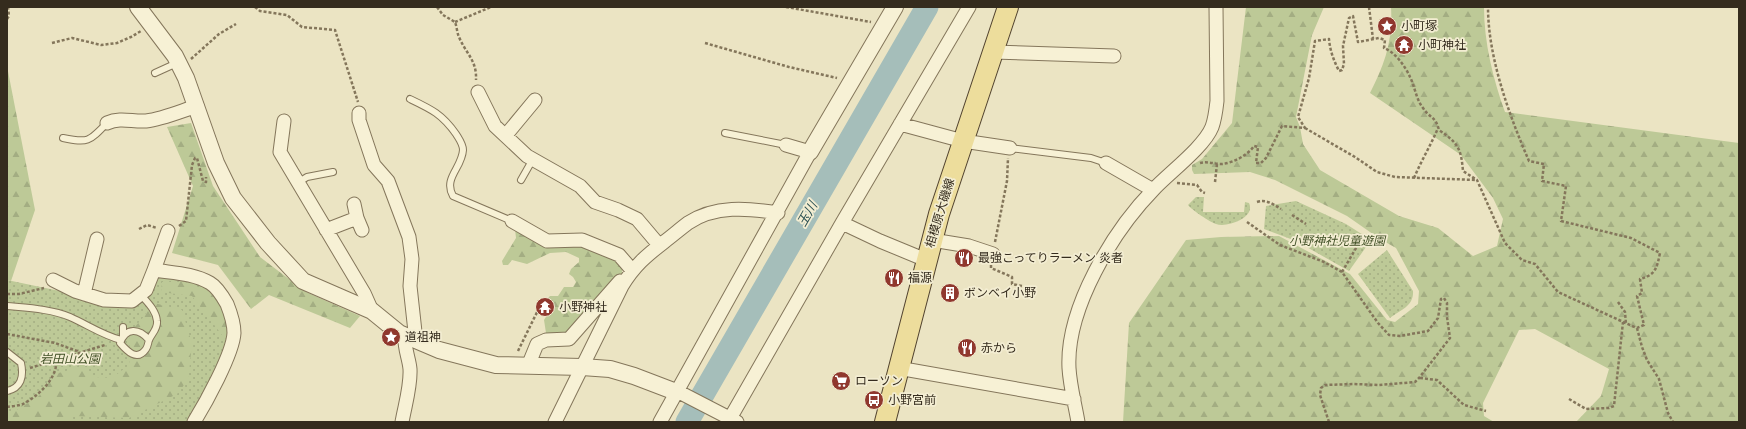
<svg xmlns="http://www.w3.org/2000/svg" width="1746" height="429" font-family="'Roboto Serif','Noto Sans JP',serif">
  <style>
    .green { fill: url(#green-dots) }
    .forest { fill: url(#forest-firs) }
    .lines { fill: none; stroke-linecap: round; stroke-linejoin: round }
    .river { stroke: #a5beba; stroke-width: 23 }
    .service-casing { stroke: #84765b; stroke-width: 8 }
    .minor-casing { stroke: #84765b; stroke-width: 15 }
    .tertiary-casing { stroke: #84765b; stroke-width: 18 }
    .primary-casing { stroke: #52432f; stroke-width: 22 }
    .path { stroke: #84765b; stroke-width: 2.5; stroke-dasharray: 3 2; stroke-linecap: butt }
    .service { stroke: #f7f1d5; stroke-width: 6 }
    .minor { stroke: #f7f1d5; stroke-width: 13 }
    .tertiary { stroke: #f7f1d5; stroke-width: 16 }
    .primary { stroke: #eddd9c; stroke-width: 20 }
    .labels { text-anchor: middle; dominant-baseline: central; stroke-width: 3.5; stroke-linejoin: round; paint-order: stroke }
    .poi-label { font-size: 12px; fill: #352c1e; stroke: #f3edd2; text-anchor: start }
    .street-label { font-size: 12px; fill: #352c1e; stroke: #f3edd2 }
    .park-label { font-size: 12px; font-style: italic; fill: #415026; stroke: #f3edd2 }
    .water-label { font-size: 13px; font-style: italic; fill: #2e5254; stroke: #f3edd2 }
  </style>
  <defs>
    <pattern id="green-dots" width="8" height="8" patternUnits="userSpaceOnUse"><rect width="8" height="8" fill="#bdc997"/><path d="M2 2h.1M6 6h.1" fill="none" stroke="#a3ad82" stroke-width="1.8" stroke-linecap="round"/></pattern>
    <pattern id="forest-firs" width="22" height="20" patternUnits="userSpaceOnUse"><rect width="22" height="20" fill="#bdc997"/><path d="M5 1l3.5 6h-7zM16 11l3.5 6h-7z" fill="#a3ad82"/></pattern>
  </defs>
  <rect width="100%" height="100%" fill="#ebe4c3"/>
  <path class="green" d="M1196,197H1204L1203,212H1244L1245,202L1249,203C1256,218 1227,228 1216,224C1210,222 1192,210 1188,205Z
    M1296,201L1346,224L1371,240L1349,271L1296,241L1264,229L1266,206Z
    M1387,250L1413,291C1414,306 1401,310 1390,318L1358,274Z
    M160,274L209,287L229,319L226,346L203,398L187,422H7V280L127,305L155,277Z"/>
  <path class="forest" d="M1246,7H1324L1312,35L1296,117L1300,127L1303,144L1320,170L1399,216L1438,228L1473,256L1497,246L1503,219L1493,198L1461,155L1370,93C1385,64 1393,40 1391,7H1484C1484,42 1493,79 1505,112L1739,143V422H1576L1601,396L1609,369L1535,329L1519,330L1483,403L1484,416L1494,422H1123L1129,323L1186,240L1221,237L1279,236L1350,274L1387,320L1395,322L1418,304L1419,291L1396,248L1380,239L1347,216L1275,180L1250,172L1194,174L1192,170V165L1202,159L1232,123Z
    M7,66L35,210L11,281L7,280Z
    M191,123L213,186L260,257L306,292L360,316L350,328L269,295L251,309L218,265L172,253L193,186L167,127Z
    M515,229L568,244L573,247H589L622,263V276L585,328L550,338L546,333L544,320L549,312L546,300L550,296H558L564,287H573L576,282L573,277L569,274L571,269L579,262V258L566,252L550,253L527,264L512,260L508,265H503L502,261L516,238Z
    M162,282H185L211,292L237,320L225,339L192,296L161,292Z
    M150,302L182,310L192,344L188,380L177,394L129,418L74,416L68,422H7V416L39,396L55,374L84,366L94,377L112,378L129,365L130,355L129,334L145,315Z"/>
  <g class="lines">
    <path class="river" d="M687,422L927,7"/>
    <g class="service-casing">
      <path id="service" d="M155,73L177,63
        M410,99C431,109 442,114 456,134C459,139 463,144 463,150C462,168 443,178 453,196L512,221
        M725,133L786,145
        M63,138C88,143 89,142 107,123
        M1010,148L1091,158L1106,163
        M521,180L533,159
        M299,182L307,177L333,172
        M141,295C147,302 156,310 157,321C158,329 152,333 149,340C148,343 148,346 146,349C137,362 127,351 120,343C126,327 139,328 149,340
        M7,306C28,308 51,309 70,317C88,325 102,335 121,340
        M123,327V337
        M7,352L21,363C24,377 21,388 7,391"/>
    </g>
    <g class="minor-casing">
      <path id="minor" d="M993,52L1114,56
        M478,92L495,126L527,156L580,186L595,202L618,210L637,219L659,245
        M359,113V120L374,165L388,181L409,237L412,259L410,286L416,341
        M284,121L280,152L364,293L372,311
        M107,123C121,117 132,122 146,121C163,119 181,111 197,106
        M900,124L963,141L1010,148
        M506,135L535,100
        M1106,163L1153,190
        M354,204L357,218
        M512,221L547,241L582,240L619,255L632,270
        M842,223L880,241L926,260
        M326,230L357,218L362,230
        M932,240L969,246L993,254
        M154,270L168,231
        M53,280L75,291L104,300L132,301L146,290L154,270C172,273 193,273 210,283C217,287 223,297 227,304C231,314 234,323 234,333C233,354 205,404 194,422
        M84,294L97,239
        M528,366L537,344L546,340L569,339L620,281
        M898,368L1074,399
        M677,391L737,422
        M402,422C405,405 411,386 410,369C409,358 404,348 405,336
        M555,422L622,286C634,266 646,256 664,242C672,236 680,229 688,223C715,205 748,208 778,213
        M660,422L810,152L786,145
        M728,422L842,223L969,7
        M1078,422C1075,404 1070,386 1069,368C1066,308 1113,231 1154,189C1169,173 1204,147 1212,127C1215,119 1216,110 1217,101L1216,7"/>
    </g>
    <g class="tertiary-casing">
      <path id="tertiary" d="M138,7L175,56L186,78L216,163L233,198L268,243L303,281L372,311L399,333L439,350L496,365L582,367L610,369L634,376L676,392
        M810,152L895,7"/>
    </g>
    <g class="primary-casing">
      <path id="primary" d="M885,422L939,214L1008,7"/>
    </g>
    <path class="path" d="M255,7L260,11L287,15L302,27L335,30L358,102
      M437,7L443,15L455,22C457,27 457,33 459,37C466,54 477,60 476,80
      M786,7L871,22
      M1369,7L1373,39
      M7,19L9,16L8,7
      M455,22L491,7
      M52,43L72,38L101,45L117,43L131,37L141,31
      M705,43L789,67L837,78
      M191,59L219,34L236,24
      M1305,128L1355,157L1377,172L1395,177L1477,180
      M1200,163C1207,161 1214,164 1222,164C1233,163 1248,155 1254,146L1258,147L1256,163H1261L1266,158L1282,126L1305,128L1298,117L1309,78L1315,41L1329,39C1330,51 1334,61 1339,71L1342,70L1344,64L1343,46L1349,18L1353,16L1358,42L1379,38L1385,40L1384,48C1395,52 1405,66 1410,77C1415,87 1416,99 1423,108C1430,119 1435,115 1439,130C1458,143 1461,148 1463,171L1477,180L1505,243L1522,260L1535,264L1558,292L1632,326L1637,328L1644,325L1637,296L1642,293L1640,279C1656,275 1657,267 1660,253L1631,238L1561,221L1566,186L1542,181L1544,164L1529,161C1509,115 1488,57 1488,7
      M1414,178C1421,161 1431,145 1438,128
      M1215,182L1217,164
      M1177,183L1197,185L1202,192L1205,193
      M1257,202C1266,199 1273,204 1281,209
      M1292,215L1306,224
      M1247,222L1280,245L1324,262L1342,272L1378,323L1389,335L1400,336L1428,331L1438,318L1441,299L1444,298L1447,303V317L1450,338L1419,378L1415,382L1379,385L1353,384L1325,385L1321,388L1320,395L1329,422
      M179,226L186,221L192,165L195,158H197L203,181L206,182V177
      M139,229L147,225L157,228
      M995,242L1007,181L1008,158
      M991,265V268L1012,277V284L1022,286
      M1342,272L1359,243
      M7,294H19L44,288
      M1618,302L1625,312L1626,324
      M1637,328L1642,347L1647,360L1659,379L1668,413L1673,422
      M7,334L55,343L77,351L78,354
      M518,351L543,300
      M30,368L105,345
      M1420,378L1437,380L1464,405L1486,411
      M1569,399L1586,409L1609,408L1614,406L1623,322
      M7,407C12,406 18,406 23,404C37,397 58,378 56,361"/>
    <use href="#service" class="service"/>
    <use href="#minor" class="minor"/>
    <use href="#tertiary" class="tertiary"/>
    <use href="#primary" class="primary"/>
  </g>
  <defs>
    <g id="sight-disc" transform="scale(1)"><circle r="9.5" fill="#90382e" stroke="#f3edd2"/><path d="M0-6L1.8-2.2L6-1.7L2.9 1.2L3.7 5.4L0 3.3L-3.7 5.4L-2.9 1.2L-6-1.7L-1.8-2.2Z" fill="#fff"/></g>
    <g id="temple-disc" transform="scale(1)"><circle r="9.5" fill="#90382e" stroke="#f3edd2"/><path d="M0-6L5-2H3V0L6.5 2.5H4V6H1.5V3h-3V6H-4V2.5H-6.5L-3 0V-2H-5Z" fill="#fff"/></g>
    <g id="restaurant-disc" transform="scale(1)"><circle r="9.5" fill="#90382e" stroke="#f3edd2"/><path d="M-5-6h1v4h1v-4h1v4h1v-4h1v5L-1.5 .5V6h-2V.5L-5-1ZM5-6V6H3V1.5H1.5Q1.5-4 5-6Z" fill="#fff"/></g>
    <g id="building-disc" transform="scale(1)"><circle r="9.5" fill="#90382e" stroke="#f3edd2"/><path d="M-4-6H4V6H1V3H-1V6H-4ZM-2.5-4.3h1.7v1.8h-1.7ZM.8-4.3h1.7v1.8H.8ZM-2.5-1h1.7V.8h-1.7ZM.8-1h1.7V.8H.8Z" fill="#fff"/></g>
    <g id="supermarket-disc" transform="scale(1)"><circle r="9.5" fill="#90382e" stroke="#f3edd2"/><path d="M-6-5.5h2.5l.6 2H6L4.5 2H-2.5L-4.4-4H-6ZM-1.5 3.2a1.3 1.3 0 1 0 .1 0ZM3 3.2a1.3 1.3 0 1 0 .1 0Z" fill="#fff"/></g>
    <g id="bus-disc" transform="scale(1)"><circle r="9.5" fill="#90382e" stroke="#f3edd2"/><path d="M-5-6H5V4H4V6H2V4H-2V6H-4V4H-5ZM-3.5-4V0h7V-4ZM-3.5 1.2v1.5H-2V1.2ZM2 1.2v1.5H3.5V1.2Z" fill="#fff"/></g>
  </defs>
  <g fill-rule="evenodd">
    <use href="#sight-disc" x="1387" y="26"/>
    <use href="#temple-disc" x="1404" y="45"/>
    <use href="#restaurant-disc" x="964" y="258"/>
    <use href="#restaurant-disc" x="894" y="278"/>
    <use href="#building-disc" x="950" y="293"/>
    <use href="#temple-disc" x="545" y="307"/>
    <use href="#sight-disc" x="391" y="337"/>
    <use href="#restaurant-disc" x="967" y="348"/>
    <use href="#supermarket-disc" x="841" y="381"/>
    <use href="#bus-disc" x="874" y="400"/>
  </g>
  <g class="labels">
    <g class="poi-label">
      <text x="1401" y="26">小町塚</text>
      <text x="1418" y="45">小町神社</text>
      <text x="978" y="258">最強こってりラーメン 炎者</text>
      <text x="908" y="278">福源</text>
      <text x="964" y="293">ボンベイ小野</text>
      <text x="559" y="307">小野神社</text>
      <text x="405" y="337">道祖神</text>
      <text x="981" y="348">赤から</text>
      <text x="855" y="381">ローソン</text>
      <text x="888" y="400">小野宮前</text>
    </g>
    <g class="street-label">
      <text transform="translate(940 213) rotate(-73)">相模原大磯線</text>
    </g>
    <g class="park-label">
      <text x="1337" y="241">小野神社児童遊園</text>
      <text x="70" y="359">岩田山公園</text>
    </g>
    <g class="water-label">
      <text transform="translate(807 214) rotate(-60)">玉川</text>
    </g>
  </g>
  <rect width="1746" height="429" fill="none" stroke="#352c1e" stroke-width="16"/>
</svg>
